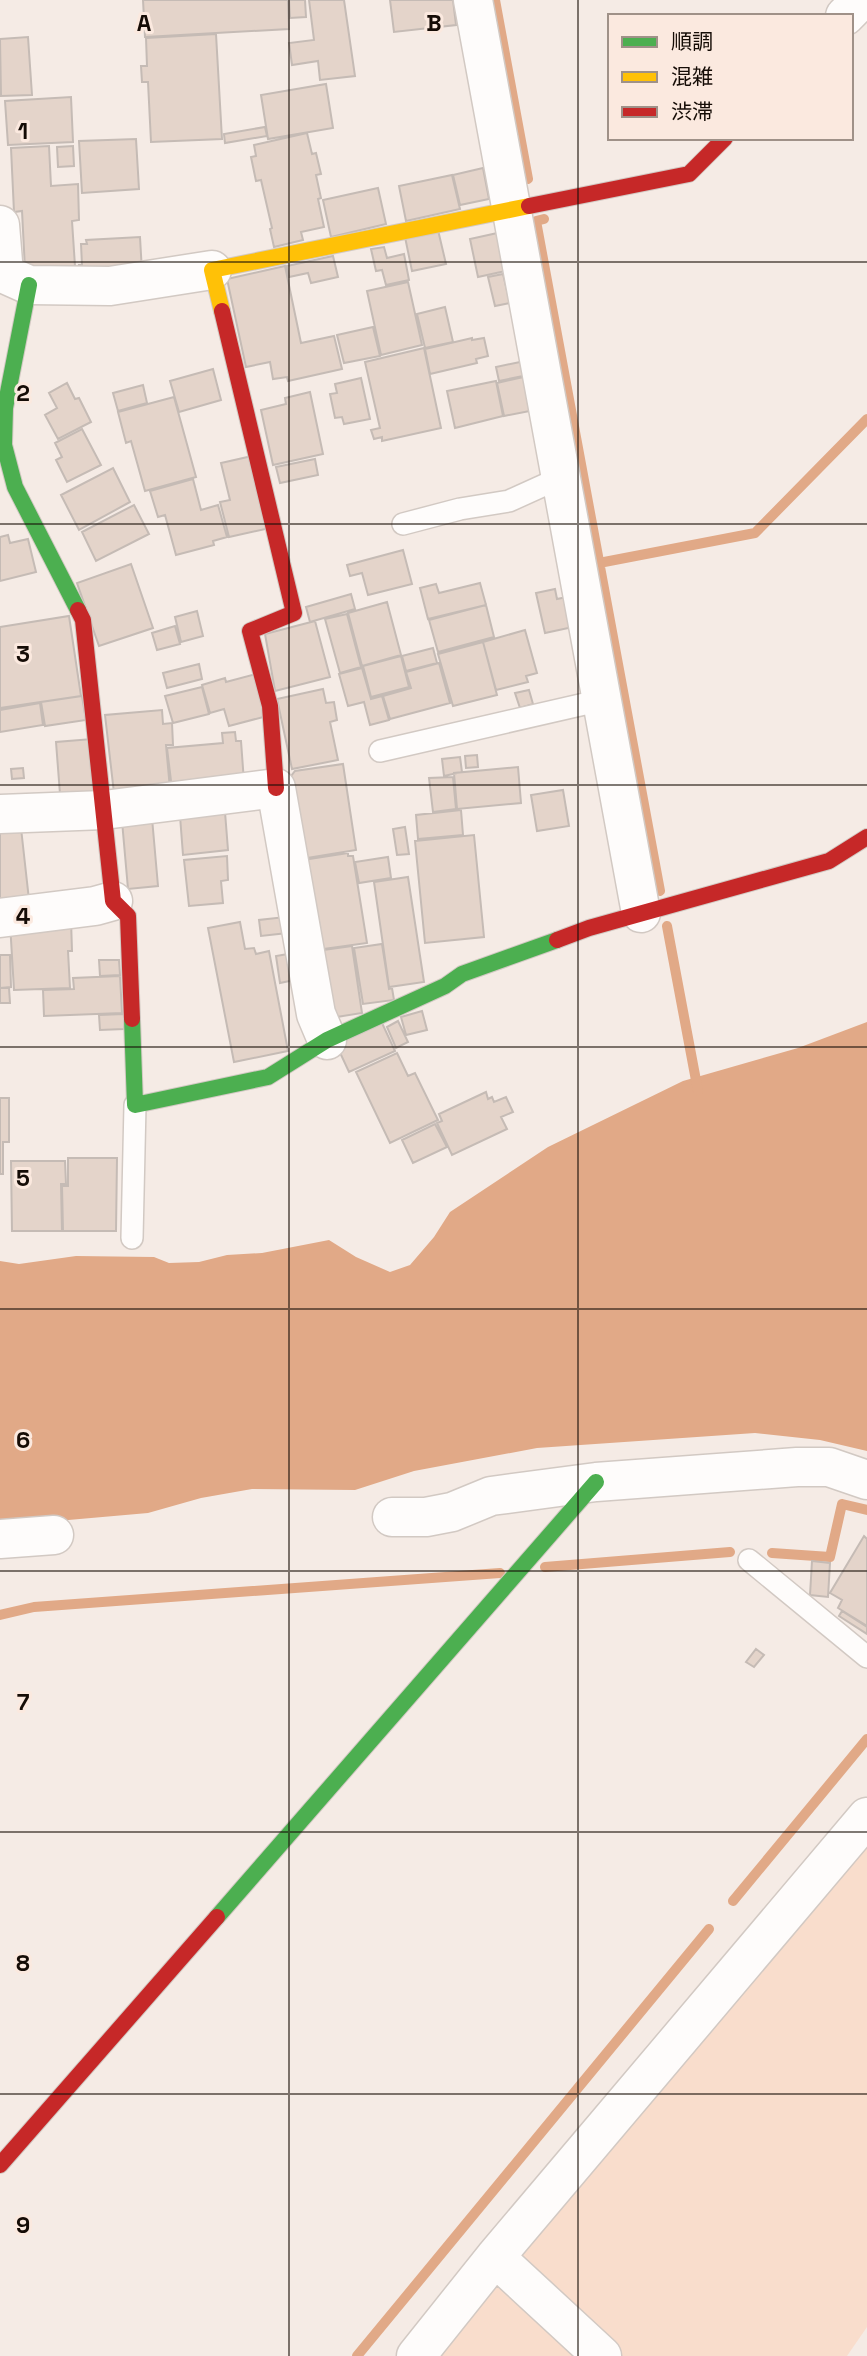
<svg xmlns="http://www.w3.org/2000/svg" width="867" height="2356" font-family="'Space Grotesk','Noto Sans JP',sans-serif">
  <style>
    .green { fill: #f9ddcc }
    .water { fill: #e1a987 }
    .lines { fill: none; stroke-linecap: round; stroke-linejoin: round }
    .stream { stroke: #e1a987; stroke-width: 10 }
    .building { fill: #e4d4ca; stroke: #c5bbb5; stroke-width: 2 }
    .lane-casing { stroke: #d2c9c3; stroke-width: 24 }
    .street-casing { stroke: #d2c9c3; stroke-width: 41 }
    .fast-casing { stroke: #d2c9c3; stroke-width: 18 }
    .slow-casing { stroke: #d2c9c3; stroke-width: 18 }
    .jam-casing { stroke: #d2c9c3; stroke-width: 18 }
    .lane { stroke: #fefcfb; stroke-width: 21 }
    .street { stroke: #fefcfb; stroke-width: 38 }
    .fast { stroke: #4caf50; stroke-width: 16 }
    .slow { stroke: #ffc107; stroke-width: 16 }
    .jam { stroke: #c62828; stroke-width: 16 }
    .grid { fill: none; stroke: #150c06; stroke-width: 2; stroke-opacity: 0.55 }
    .grid-label { font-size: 23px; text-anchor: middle; font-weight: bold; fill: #150c06; stroke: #fbe9df; stroke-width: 6; stroke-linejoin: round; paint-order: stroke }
  </style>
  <rect width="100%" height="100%" fill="#f5ebe5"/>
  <path class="green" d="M867,1846V2327L847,2356H617L522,2270L520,2250Z
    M497,2284L589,2356H438Z"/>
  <path class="water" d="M867,1022V1451L820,1440L755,1433L537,1448L414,1471L355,1490L252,1489L201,1498L148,1513L0,1526V1261L19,1264L76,1256L154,1257L169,1263L199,1262L227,1255L262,1253L329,1240L356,1257L390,1272L410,1265L434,1237L450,1212L548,1147L683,1081L798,1048Z"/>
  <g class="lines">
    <path class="stream" d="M495,0L528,179
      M544,219L536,221L660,891
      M599,563L755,533L867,419
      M667,926L698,1091
      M772,1553L830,1557L842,1504L867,1510
      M545,1567L730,1552
      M0,1615L34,1607L500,1573
      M733,1901L867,1739
      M357,2356L709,1929"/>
  </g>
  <path class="building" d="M143,0H288L289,29L145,37Z
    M289,0H305L306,17L290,18Z
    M309,0H344L355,76L320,80L318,61L292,65L289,43L314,40Z
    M390,0H453L456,25L394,32Z
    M216,34L222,139L151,142L148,82H142L141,66H147L146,38Z
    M28,37L32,95L1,96L0,39Z
    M326,84L333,128L268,139L261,95Z
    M71,97L73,142L8,145L5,101Z
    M265,127L267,136L225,143L224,134Z
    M307,133L312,154L316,153L321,174L316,175L321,198L318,199L324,227L301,232L303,240L274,247L270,229L272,228L261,180L256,181L251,157L256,156L254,145Z
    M136,139L139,189L82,193L79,141Z
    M49,146L51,186L78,184L79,220L72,221L75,266L25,269L22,211L14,212L11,148Z
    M73,146L74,166L58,167L57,147Z
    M483,168L489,199L460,205L453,175Z
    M452,175L460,209L406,221L399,186Z
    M378,188L386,224L331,237L323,200Z
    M438,230L446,264L412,271L405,237Z
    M502,232L510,270L478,277L470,239Z
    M140,237L142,272L80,279L79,265H82L81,244H87L86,240Z
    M384,247L387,258L404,254L409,280L386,285L382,270L376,271L371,249Z
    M333,256L338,277L311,283L308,273L289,277L287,266Z
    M285,266L301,343L334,336L342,369L288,381L287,377L273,379L270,362L246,367L227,279Z
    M503,274L510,303L495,306L488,277Z
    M408,282L422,345L381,355L367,291Z
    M445,307L453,342L425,348L417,314Z
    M373,327L380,356L344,363L337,335Z
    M472,338V340L484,338L488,356L476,359L477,363L430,374L425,349Z
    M424,348L441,428L382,441V437L374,439L371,430L380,428L365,362Z
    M525,361L528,375L499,381L496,367Z
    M213,369L221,400L179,412L170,381Z
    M528,376L535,410L504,416L497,383Z
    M361,378L370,419L344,424L342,417L335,418L330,394L337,393L335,384Z
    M496,381L503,416L455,428L447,391Z
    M67,383L75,399L79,398L91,422L58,439L45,415L57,408L49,393Z
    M143,385L147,403L118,411L113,393Z
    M310,392L323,454L273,465L261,410L286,404L285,398Z
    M174,397L196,477L145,491L131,441L126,443L118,412Z
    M82,429L101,465L67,482L56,460L62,457L55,443Z
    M252,456L270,528L229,537L220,502L230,500L221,463Z
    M315,459L318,475L280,483L276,467Z
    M113,468L130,502L79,530L61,495Z
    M193,479L201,510L218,505L227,537L213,541L214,545L176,555L165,515L158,517L150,491Z
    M134,505L149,534L96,561L82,532Z
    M8,535L10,543L28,539L36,572L0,581V537Z
    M403,550L412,584L368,595L362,573L350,576L347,565Z
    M131,564L153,628L99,646L77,583Z
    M480,583L486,605L428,619L420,588L436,584L439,593Z
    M555,589L557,599L567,597L573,627L545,633L536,593Z
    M351,594L355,609L310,622L306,607Z
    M387,602L401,655L362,666L348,613Z
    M486,605L494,637L438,652L429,620Z
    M197,611L203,636L181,642L175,617Z
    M347,614L361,667L340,673L325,619Z
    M69,616L81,696L0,708V627Z
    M315,621L330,677L275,691L265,634Z
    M175,626L180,644L157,650L152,633Z
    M525,630L537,673L526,676L528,682L496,690L483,642Z
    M483,642L497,695L453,706L438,654Z
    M433,648L437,663L406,671L402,656Z
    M401,656L409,687L371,697L363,666Z
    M439,663L450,703L390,719L383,696L411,688L406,672Z
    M199,664L202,679L167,688L163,673Z
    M362,668L371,699L382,696L389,720L370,725L364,702L348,706L339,674Z
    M256,674L267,716L229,726L224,709L210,713L202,685L225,678L226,682Z
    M202,687L209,714L173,723L165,696Z
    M323,689L326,703L334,702L337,720L330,722L338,760L292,769L277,699Z
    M529,690L533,704L520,708L515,693Z
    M82,696L86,720L45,726L41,702Z
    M40,703L43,725L0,732V710Z
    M162,710L163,724L172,723L173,745H166L170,789L114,793L105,715Z
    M235,732L236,741H241L244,782L172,789L167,748L223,743L222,733Z
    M92,739L98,801L60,794L56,742Z
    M477,755L478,767L466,768L465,756Z
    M460,757L462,772L444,776L442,759Z
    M343,764L356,850L295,860L284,785L295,771Z
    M518,767L521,803L457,809L454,773Z
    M23,768L24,778L12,779L11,769Z
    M453,777L456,809L433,812L429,778Z
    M563,790L569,826L537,831L531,795Z
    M461,810L463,835L418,839L416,815Z
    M225,812L228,850L183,855L180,816Z
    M152,818L158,886L128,889L122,821Z
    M405,827L409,854L397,855L393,829Z
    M21,828L30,909L0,913V830Z
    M474,835L484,937L425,943L415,841Z
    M348,853V856H353L367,943L309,951L303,860Z
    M227,856L228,880L221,881L223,903L189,906L184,860Z
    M388,857L391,878L359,883L355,862Z
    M408,877L424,982L389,987L374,882Z
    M285,917L287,933L261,936L259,920Z
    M71,920L72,951H68L70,988L14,990L10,923Z
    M240,922L245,949L254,948L256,954L269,951L288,1051L234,1062L208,928Z
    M382,944L389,989L392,988L394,1000L363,1004L354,948Z
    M352,946L362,1013L324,1019L309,952Z
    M294,953L299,979L280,983L276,956Z
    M0,955H10L11,987L0,988Z
    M99,960H119L120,975L100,976Z
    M120,976L122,1013L44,1016L43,990L74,989L73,978Z
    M0,988H9L10,1003H0Z
    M422,1011L427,1030L406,1035L401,1017Z
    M124,1014V1029L100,1030L99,1015Z
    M398,1021L408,1042L396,1048L387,1027Z
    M382,1023L395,1051L349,1072L336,1044Z
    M397,1053L408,1076L415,1073L438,1120L390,1143L356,1072Z
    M486,1092L488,1099L492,1097L494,1102L506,1097L513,1112L501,1117L507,1129L452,1155L437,1123L442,1121L439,1114Z
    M0,1098H9V1142H3V1174H0Z
    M435,1124L447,1147L413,1163L402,1140Z
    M68,1158H117L116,1231H63L62,1186H68Z
    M11,1161H65L66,1184H61L62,1231H12Z
    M864,1536L867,1539V1626L838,1608L842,1600L830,1593Z
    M812,1561L830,1563L828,1597L810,1595Z
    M842,1611L867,1627V1634L839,1616Z
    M756,1649L764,1655L754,1667L746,1662Z"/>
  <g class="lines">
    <g class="lane-casing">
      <path id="lane" d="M403,524L460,509L509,501L562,477
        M380,751L602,700
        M132,1238L135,1105
        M749,1560L867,1657"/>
    </g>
    <g class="street-casing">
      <path id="street" d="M473,0L641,913
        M845,16L861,0
        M0,225L4,274
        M0,272L29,285L110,286L212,270
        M0,814L104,810L276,788L316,1014L327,1040
        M0,918L95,906L113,901
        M392,1517H426L452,1512L491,1496L596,1482L797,1467H829L867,1480
        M0,1539L54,1535
        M495,2257L602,2356
        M416,2356L495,2257L867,1817"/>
    </g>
    <g class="fast-casing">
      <path id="fast" d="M29,285L5,408L4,445L15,487L78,610
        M132,1019L135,1105L268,1077L327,1040L445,986L462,974L557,940
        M217,1917L596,1482"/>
    </g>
    <g class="slow-casing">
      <path id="slow" d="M222,311L212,270L529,206"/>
    </g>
    <g class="jam-casing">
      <path id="jam" d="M529,206L689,174L725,138
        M222,311L294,613L250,631L270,706L276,788
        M78,610L83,620L113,901L128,916L132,1019
        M557,940L589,928L829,861L867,837
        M0,2165L217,1917"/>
    </g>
    <use href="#lane" class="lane"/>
    <use href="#street" class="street"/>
    <use href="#fast" class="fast"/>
    <use href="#slow" class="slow"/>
    <use href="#jam" class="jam"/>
  </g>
  <path class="grid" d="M289,0V2356M578,0V2356M0,262H867M0,524H867M0,785H867M0,1047H867M0,1309H867M0,1571H867M0,1832H867M0,2094H867"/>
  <g class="grid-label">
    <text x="144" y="31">A</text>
    <text x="434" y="31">B</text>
    <text x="23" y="139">1</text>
    <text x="23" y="401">2</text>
    <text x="23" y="662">3</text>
    <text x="23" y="924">4</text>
    <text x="23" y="1186">5</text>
    <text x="23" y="1448">6</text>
    <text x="23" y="1710">7</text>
    <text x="23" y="1971">8</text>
    <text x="23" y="2233">9</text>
  </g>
  <rect x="608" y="14" width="245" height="126" fill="#fbe9df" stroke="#9f9188" stroke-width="2"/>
  <rect x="622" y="37" width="35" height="10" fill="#4caf50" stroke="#9f9188" stroke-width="2"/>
  <text x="671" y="49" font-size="21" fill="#150c06">順調</text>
  <rect x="622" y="72" width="35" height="10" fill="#ffc107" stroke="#9f9188" stroke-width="2"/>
  <text x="671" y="84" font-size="21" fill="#150c06">混雑</text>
  <rect x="622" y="107" width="35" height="10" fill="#c62828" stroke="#9f9188" stroke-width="2"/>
  <text x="671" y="119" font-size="21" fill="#150c06">渋滞</text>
</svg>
